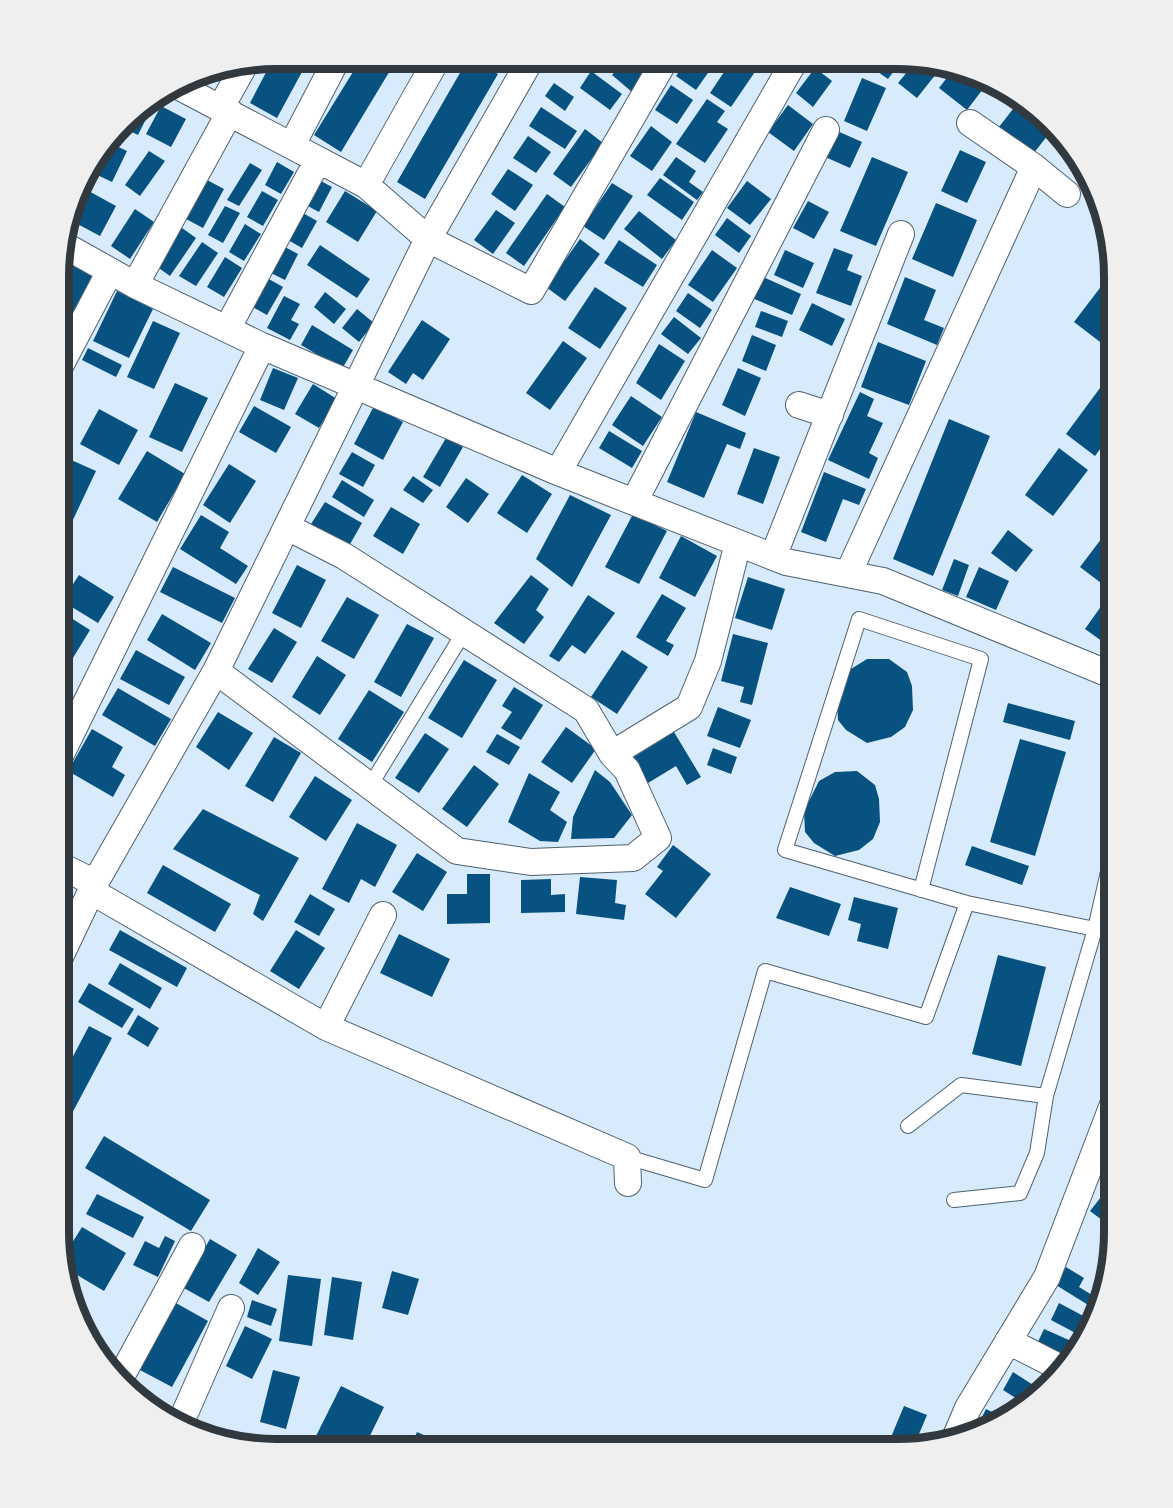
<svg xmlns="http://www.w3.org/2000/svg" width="1173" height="1508" font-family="'Times New Roman',serif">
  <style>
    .building { fill: #075281 }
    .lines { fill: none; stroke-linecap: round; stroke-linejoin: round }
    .service-casing { stroke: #4f616f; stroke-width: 16 }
    .minor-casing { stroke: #4f616f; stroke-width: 28 }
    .service { stroke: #fff; stroke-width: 14 }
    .minor { stroke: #fff; stroke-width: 26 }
    .rim { fill: none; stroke: #31393f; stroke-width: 8 }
  </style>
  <rect width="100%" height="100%" fill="#d7ebfc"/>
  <path class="building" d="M273,59H309L277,118L250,103Z
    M361,59H397L341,152L314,135Z
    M468,59L498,74L425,199L397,182Z
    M582,59H606L598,71Z
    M625,60H645L653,65L632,92L612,75Z
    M687,60H717L696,90L676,76Z
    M732,60H763L731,107L710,93Z
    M867,60H902L888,79L865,63Z
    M917,60L936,74L917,98L898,83Z
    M815,68L832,81L813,107L796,93Z
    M591,71L622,94L610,110L580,88Z
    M952,71L986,85L967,110L939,88Z
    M862,78L886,88L867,131L844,121Z
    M554,83L574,97L565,111L545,96Z
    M671,85L693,100L677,124L655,110Z
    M156,99L138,135L121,127L133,112Z
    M707,99L725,111L717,122L728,129L705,163L676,144Z
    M1020,100L1038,114L1032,121L1048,135L1033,154L999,127Z
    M788,105L813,124L794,151L768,132Z
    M161,106L186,119L171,147L146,134Z
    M541,107L577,131L565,149L529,126Z
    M651,126L672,142L652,171L630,156Z
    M585,129L603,143L571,187L553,174Z
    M835,130L862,142L850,168L823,156Z
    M528,136L551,152L536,173L513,158Z
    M108,142L127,151L112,182L87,170Z
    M960,150L986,162L967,203L941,191Z
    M149,151L165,161L140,196L125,185Z
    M676,157L696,171L689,182L703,192L697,200L663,175Z
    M872,157L908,172L876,246L840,231Z
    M277,162L294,172L281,194L265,185Z
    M250,163L262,170L239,206L227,200Z
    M508,169L533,185L515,211L491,194Z
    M660,178L694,202L682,220L647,195Z
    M207,180L224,189L203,228L186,219Z
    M319,180L332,187L319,212L306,205Z
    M747,181L771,199L750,225L727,208Z
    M612,183L633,196L604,240L583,226Z
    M85,189L116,206L100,236L70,220Z
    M262,191L278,200L263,226L247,217Z
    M345,191L377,211L358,242L326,222Z
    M547,194L565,207L524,266L506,253Z
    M808,201L829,212L814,239L793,228Z
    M936,203L977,220L953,277L912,259Z
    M225,206L240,213L223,243L208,235Z
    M135,209L154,222L130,259L111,246Z
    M496,210L515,223L493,254L474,240Z
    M639,211L676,240L662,259L624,229Z
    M303,213L317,221L302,248L288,240Z
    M727,218L751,236L739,253L715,235Z
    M245,224L261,234L244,261L229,252Z
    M182,228L196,238L170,276L156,266Z
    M580,239L600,254L565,301L546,287Z
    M619,240L657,265L643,287L604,263Z
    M202,242L218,253L196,286L179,276Z
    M320,245L370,279L357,298L307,265Z
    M285,247L298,254L285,280L271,273Z
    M834,248L853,255L847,270L862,276L851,306L816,293Z
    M712,250L737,268L713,302L688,285Z
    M785,250L814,263L803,288L774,275Z
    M225,257L242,268L224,297L207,287Z
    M68,262L94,276L60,339V276Z
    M761,276L801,294L792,315L752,298Z
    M1109,276L1114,281V332L1104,345L1074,322Z
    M905,277L936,290L924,320L944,328L937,345L887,324Z
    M267,278L283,287L267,315L251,306Z
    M595,287L627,308L600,349L568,328Z
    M117,291L153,309L129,358L93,341Z
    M325,292L346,309L334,324L314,307Z
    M688,293L712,310L700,328L676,311Z
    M284,296L300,304L291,320L299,324L290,340L267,328Z
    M812,303L845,319L832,346L799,330Z
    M357,309L374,323L359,342L342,328Z
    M761,311L788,321L782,337L755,327Z
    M674,317L701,338L688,354L661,334Z
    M422,320L450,339L423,380L413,373L406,384L388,372Z
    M153,321L180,333L154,389L127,377Z
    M312,325L353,350L342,369L301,345Z
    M752,335L776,345L766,371L742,361Z
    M563,341L587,358L550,410L526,393Z
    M878,342L926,361L909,405L861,387Z
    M659,344L685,361L661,400L636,383Z
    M88,348L122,365L116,377L82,360Z
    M273,368L298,378L284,410L260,400Z
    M738,368L761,378L745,416L722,405Z
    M175,383L208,398L182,452L149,437Z
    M313,384L337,399L319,428L295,414Z
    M1100,388L1114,399V430L1095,456L1066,434Z
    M860,392L874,399L867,416L883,423L869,453L878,458L869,479L828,460Z
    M631,396L662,417L643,446L612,425Z
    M254,406L291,427L276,453L239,432Z
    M374,406L403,422L383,460L354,444Z
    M99,409L138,430L119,465L80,444Z
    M696,412L746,433L740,449L727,444L704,498L667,482Z
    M949,419L990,436L933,576L893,559Z
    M609,431L642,451L632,468L599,448Z
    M446,438L463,447L440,487L423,477Z
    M754,448L780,457L763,504L737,494Z
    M1059,448L1088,470L1053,516L1025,495Z
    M147,451L185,474L157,522L118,499Z
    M352,452L375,465L363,487L339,474Z
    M60,455L96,471L71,524L60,519Z
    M229,464L256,481L230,523L203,505Z
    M824,472L866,489L859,505L843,499L826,542L801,532Z
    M522,475L552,494L527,533L497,513Z
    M413,476L433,490L423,503L403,490Z
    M466,478L489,494L468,523L446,507Z
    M342,480L374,500L364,517L332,497Z
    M570,495L611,515L572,587L536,559Z
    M325,502L362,523L349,546L311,524Z
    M391,507L420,524L403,554L373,536Z
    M633,514L667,531L639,584L605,567Z
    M201,515L229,532L220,548L248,566L236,584L180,549Z
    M1114,522V574L1105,586L1080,567Z
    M1008,530L1033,550L1016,572L991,553Z
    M681,536L717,556L695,597L659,578Z
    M954,559L969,565L958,596L942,590Z
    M297,565L326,580L301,628L272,613Z
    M173,567L235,598L222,623L160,592Z
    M979,567L1009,581L996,610L966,597Z
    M79,575L114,597L98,623L62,601Z
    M531,575L549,589L536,610L544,617L524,644L494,623Z
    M748,577L785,589L772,630L735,618Z
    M1114,588V647L1113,649L1085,629Z
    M662,594L686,608L666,641L674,645L668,656L636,637Z
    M588,595L615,613L585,654L572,645L559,662L549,656Z
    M347,597L379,615L354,659L321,641Z
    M60,611L90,630L62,676L60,674Z
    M162,614L211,643L195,670L147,640Z
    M407,624L434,638L401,697L374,682Z
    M274,628L297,642L272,683L248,669Z
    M733,634L768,643L752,705L740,702L744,687L721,681Z
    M136,650L185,677L169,705L120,679Z
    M622,650L648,667L617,714L591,697Z
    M317,656L346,675L320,715L292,697Z
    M867,659H889L907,672L912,686L913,710L905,727L891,737L867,743L846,730L838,720L837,699L851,669Z
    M464,660L497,680L462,738L428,718Z
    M514,687L543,705L521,740L501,728L512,712L502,706Z
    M118,688L171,719L155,746L102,715Z
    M369,690L404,712L372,762L338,739Z
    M1008,703L1075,721L1070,740L1003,722Z
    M718,707L751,720L740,748L707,736Z
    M218,712L253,733L229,770L196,747Z
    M566,727L596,749L572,783L541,762Z
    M92,729L123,747L112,767L125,775L113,797L68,771Z
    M674,732L701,777L687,785L676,766L648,783L632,758Z
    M425,733L449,749L419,793L395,778Z
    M497,734L520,747L509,765L486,752Z
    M274,737L301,753L273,802L245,786Z
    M1020,739L1066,752L1035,856L990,842Z
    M713,748L737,757L731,774L707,765Z
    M474,765L499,784L467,827L442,809Z
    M595,770L610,782L632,815L614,838L571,839L573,817Z
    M857,771L875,785L879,799L880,822L873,839L859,850L835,856L814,843L805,832L804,811L819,781L835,772Z
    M529,773L560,792L550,810L567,822L558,842L540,841L508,822Z
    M315,776L352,800L326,841L289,817Z
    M203,809L299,858L263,921L253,914L260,895L173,849Z
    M59,813L71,819L59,841Z
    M357,823L397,845L375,887L361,879L349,903L322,889Z
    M673,845L711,874L676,918L645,894L663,871L657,867Z
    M972,846L1029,866L1022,885L965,865Z
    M417,853L447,872L423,911L392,892Z
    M163,865L231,904L215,932L147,893Z
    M467,874H490V923L447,924V894H467Z
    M580,877L617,880L615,903L626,905L624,920L576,914Z
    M551,879V895L565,894V912L521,913V880Z
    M790,887L841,904L829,936L776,918Z
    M310,894L335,909L319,936L294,922Z
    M854,897L898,908L888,949L857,941L861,924L848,920Z
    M120,930L187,968L177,987L109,950Z
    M296,930L325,948L299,989L270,971Z
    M399,934L450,959L432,997L380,973Z
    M998,955L1046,967L1021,1066L972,1054Z
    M120,963L162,988L150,1009L108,984Z
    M89,983L134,1009L122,1028L78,1002Z
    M138,1015L159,1028L148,1047L127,1034Z
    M89,1026L112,1038L60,1136L59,1083Z
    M104,1136L210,1200L191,1231L85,1168Z
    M59,1180L70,1186L59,1208Z
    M1108,1188L1114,1193V1229L1090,1211Z
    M97,1194L144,1217L133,1238L86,1214Z
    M82,1227L126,1253L104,1291L67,1269L64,1256Z
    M165,1236L175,1241L158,1277L133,1265L145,1241L159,1248Z
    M210,1239L237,1255L209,1302L182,1287Z
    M258,1248L280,1262L258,1295L239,1283Z
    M1066,1267L1084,1278L1079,1287L1097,1298L1093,1308L1056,1285Z
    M392,1271L419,1279L408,1315L382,1308Z
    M288,1275L321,1279L312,1346L279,1341Z
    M332,1277L362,1282L353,1340L324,1335Z
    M252,1300L277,1309L271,1326L247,1317Z
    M176,1303L208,1321L172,1387L140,1370Z
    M1059,1303L1089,1319L1083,1337L1051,1320Z
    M78,1315L93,1324L87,1335L81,1329Z
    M245,1326L272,1339L252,1379L226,1366Z
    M1044,1329L1078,1344L1069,1361L1036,1346Z
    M273,1370L300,1377L286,1429L260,1422Z
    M1013,1372L1038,1388L1022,1402L1003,1390Z
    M341,1386L384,1407L364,1448H341L316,1436Z
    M904,1406L927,1415L914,1446L886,1449Z
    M986,1409L1004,1418L994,1427L975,1431Z
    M417,1432L454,1448H410Z"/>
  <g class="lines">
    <g class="service-casing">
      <path id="service" d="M370,786L464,632
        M921,890L981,659L859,619L785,850L967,903
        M1095,929L1114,845
        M908,1126L961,1085L1046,1096
        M627,1157L705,1180L765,971L926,1017L967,903L1095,929L1046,1096L1037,1153L1020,1193L954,1200"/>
    </g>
    <g class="minor-casing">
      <path id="minor" d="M178,86L366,185L428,239L531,291L665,60
        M221,107L245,64
        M970,123L1034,167L1067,194
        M292,145L337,59
        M366,185L437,59
        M62,244L135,285L262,346L558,472L786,562L883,581L1114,676
        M135,285L230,112
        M227,329L318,160
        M60,366L110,271
        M799,405L830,415
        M558,472L795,60
        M634,502L826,130
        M287,527L344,556L586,710L612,754L689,707L708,661L738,543
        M773,557L901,234
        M848,574L1034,167
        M216,671L457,851L531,862L633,858L658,838L627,770L612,754
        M59,758L262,346
        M59,865L95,883
        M91,891L326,1027L627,1157L628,1183
        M59,959L95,883L216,671L428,239L531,59
        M326,1027L383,915
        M1008,1341L1061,1368
        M122,1375L192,1246
        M181,1422L231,1308
        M956,1436L968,1408L1047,1277L1114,1102"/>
    </g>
    <use href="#service" class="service"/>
    <use href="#minor" class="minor"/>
  </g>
  <path d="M0 0H1173V1508H0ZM276 69H897A207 207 0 0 1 1104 276V1232A207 207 0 0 1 897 1439H276A207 207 0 0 1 69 1232V276A207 207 0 0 1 276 69Z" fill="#efeff0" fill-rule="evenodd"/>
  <path class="rim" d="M276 69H897A207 207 0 0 1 1104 276V1232A207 207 0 0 1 897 1439H276A207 207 0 0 1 69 1232V276A207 207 0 0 1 276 69Z"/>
</svg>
